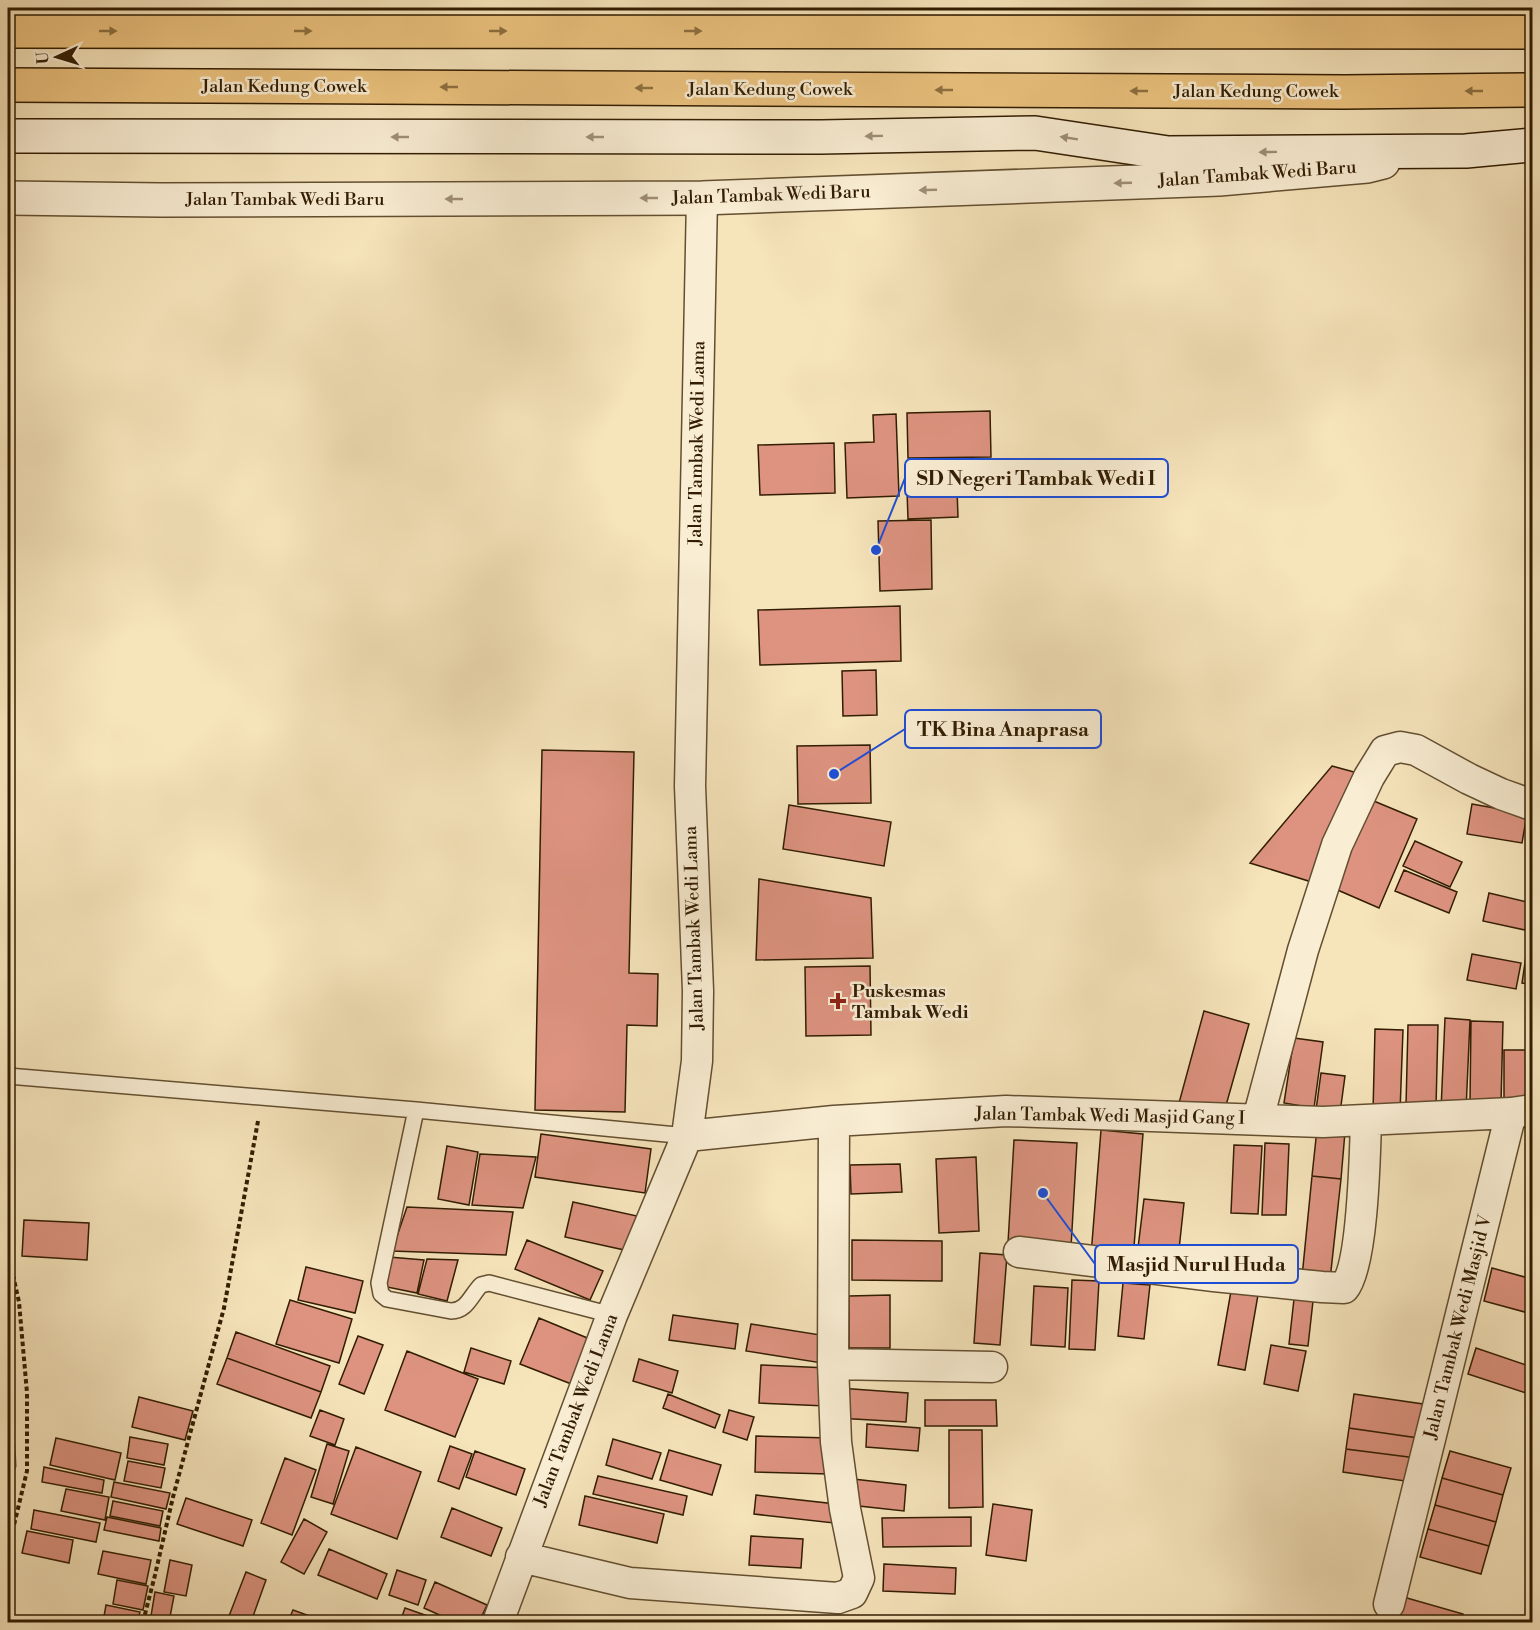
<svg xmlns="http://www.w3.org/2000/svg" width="1540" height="1630" font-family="'Libre Bodoni',serif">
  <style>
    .water { fill: #a0bcba; stroke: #747c70; stroke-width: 1.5 }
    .building { fill: #dd9380; stroke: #321d02; stroke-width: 1.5 }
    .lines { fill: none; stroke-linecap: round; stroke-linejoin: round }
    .service-casing { stroke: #634f30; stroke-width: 18 }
    .minor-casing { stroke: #634f30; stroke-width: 33 }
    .tertiary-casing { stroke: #634f30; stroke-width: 36 }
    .secondary-casing { stroke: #321d02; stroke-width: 36 }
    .trunk-casing { stroke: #321d02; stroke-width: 36 }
    .path { stroke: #321d02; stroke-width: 4; stroke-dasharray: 4.5 3; stroke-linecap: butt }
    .service { stroke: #f9edd3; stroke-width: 15 }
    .minor { stroke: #f9edd3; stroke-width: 30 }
    .tertiary { stroke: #f9edd3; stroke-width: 33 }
    .secondary { stroke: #f9edd3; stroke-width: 33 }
    .trunk { stroke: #ebc27e; stroke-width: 33 }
    .oneway { fill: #8e7040 }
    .oneway2 { fill: #9f8f75 }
    .poi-dot { fill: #8f2418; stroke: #f9edd3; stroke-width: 2 }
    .labels { text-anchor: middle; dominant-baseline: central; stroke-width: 5; stroke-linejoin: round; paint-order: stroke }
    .street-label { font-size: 18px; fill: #321d02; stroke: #f9edd3 }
    .poi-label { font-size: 18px; font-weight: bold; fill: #321d02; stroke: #f9edd3; text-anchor: start }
    .leader { fill: none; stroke: #1d4ed8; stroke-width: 2 }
    .callout-dot { fill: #1d4ed8; stroke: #f9edd3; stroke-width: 2 }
    .callout { fill: #f9edd3; stroke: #1d4ed8; stroke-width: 2 }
    .callout-label { font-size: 20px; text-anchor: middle; font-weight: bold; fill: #321d02 }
  </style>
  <rect width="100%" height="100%" fill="#f6e4bb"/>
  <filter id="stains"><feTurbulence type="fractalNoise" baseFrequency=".00333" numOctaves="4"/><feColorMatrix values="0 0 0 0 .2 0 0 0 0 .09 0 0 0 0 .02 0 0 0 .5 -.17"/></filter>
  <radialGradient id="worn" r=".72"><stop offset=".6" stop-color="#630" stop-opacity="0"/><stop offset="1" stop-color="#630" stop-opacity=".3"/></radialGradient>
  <path class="water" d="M8,1279L11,1394L16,1466L8,1484Z"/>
  <path class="building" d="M990,411L991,457L908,458L907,413Z
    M896,414L899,496L847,498L845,443L874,442L873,415Z
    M834,443L835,493L760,495L758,445Z
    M956,461L958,517L908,519L906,463Z
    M931,520L932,589L880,591L878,521Z
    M900,606L901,661L760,665L758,610Z
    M876,670L877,715L843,716L842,671Z
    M870,745L871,803L798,804L797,746Z
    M542,750L634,752L629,973L658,974L657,1026L627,1025L625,1112L535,1110Z
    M1332,766L1365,775L1315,883L1250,863Z
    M1369,799L1417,819L1379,908L1333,888Z
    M1472,804L1527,814L1522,843L1467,834Z
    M789,805L891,822L884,866L783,849Z
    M1415,841L1462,862L1450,887L1403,866Z
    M1404,870L1457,892L1449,913L1395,891Z
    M759,879L871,898L873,958L756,960Z
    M1489,893L1531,903L1525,930L1483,921Z
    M1527,949L1532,950V984L1522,983Z
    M1472,954L1521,963L1516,989L1467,980Z
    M870,966L871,1035L806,1036L805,967Z
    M1204,1011L1249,1024L1223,1116L1179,1103Z
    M1530,1012L1532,1013V1044L1528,1043Z
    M1445,1018L1470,1020L1466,1110H1441Z
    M1471,1021L1503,1022L1501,1104L1470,1103Z
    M1408,1025H1438L1436,1107L1406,1106Z
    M1375,1029L1403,1030L1400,1112H1373Z
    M1294,1038L1323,1042L1314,1108L1284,1103Z
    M1504,1050H1526V1102H1504Z
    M1321,1073L1345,1076L1340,1113L1316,1110Z
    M1317,1129L1345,1132L1341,1179L1312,1176Z
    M1101,1130L1143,1134L1133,1259L1091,1255Z
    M541,1134L651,1149L645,1193L535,1177Z
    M1014,1140L1077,1143L1071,1247L1008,1243Z
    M1265,1143L1289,1144L1286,1215H1262Z
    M1234,1145L1262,1146L1258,1214L1231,1213Z
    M447,1146L478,1152L469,1205L438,1199Z
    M480,1154L536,1157L523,1208L472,1205Z
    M976,1157L979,1231L939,1233L936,1159Z
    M900,1164L902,1192L851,1194L850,1165Z
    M1312,1176L1341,1179L1330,1280L1302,1277Z
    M1144,1199L1184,1203L1177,1268L1136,1264Z
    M573,1202L637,1216L629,1251L565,1237Z
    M407,1207L513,1212L506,1255L392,1251Z
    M24,1220L89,1223L87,1260L22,1256Z
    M527,1240L603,1271L590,1300L515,1269Z
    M852,1240L942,1241V1281L852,1280Z
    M980,1253L1007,1255L1000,1345L974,1343Z
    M389,1257L424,1260L417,1293L382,1286Z
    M427,1259L458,1260L447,1301L418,1294Z
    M306,1267L363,1281L355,1313L298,1300Z
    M1492,1268L1532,1279V1314L1484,1301Z
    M1072,1280L1099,1281L1095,1350L1069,1349Z
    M1123,1283L1150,1285L1144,1339L1118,1336Z
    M1034,1286L1068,1288L1065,1347L1031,1345Z
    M1231,1291L1258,1295L1245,1370L1218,1365Z
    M890,1295V1348H849V1296Z
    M1294,1299L1313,1301L1308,1346L1289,1344Z
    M290,1300L352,1319L339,1363L276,1344Z
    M673,1315L738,1324L735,1349L669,1340Z
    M539,1318L597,1342L579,1387L520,1364Z
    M751,1324L827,1336L822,1363L746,1351Z
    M236,1332L330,1366L321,1392L227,1358Z
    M358,1336L383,1345L364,1394L339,1384Z
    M1271,1345L1306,1351L1298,1391L1264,1384Z
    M471,1348L511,1361L504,1384L464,1372Z
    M1476,1348L1532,1367V1373L1526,1393L1468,1374Z
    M407,1351L478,1379L455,1437L385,1410Z
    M227,1358L321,1392L311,1418L217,1384Z
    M639,1359L678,1371L672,1393L633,1381Z
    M761,1365L828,1368L826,1406L759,1403Z
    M839,1388L908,1393L906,1422L837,1418Z
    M668,1394L720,1415L715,1428L663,1408Z
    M1354,1394L1423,1404L1418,1438L1349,1428Z
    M139,1397L193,1411L185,1440L132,1427Z
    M925,1400H996L997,1426H925Z
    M320,1410L344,1419L335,1445L310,1436Z
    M729,1410L754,1417L747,1440L723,1432Z
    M867,1424L920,1428L918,1451L866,1447Z
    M1349,1428L1418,1438L1416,1458L1346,1449Z
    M949,1430H982L983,1507L949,1508Z
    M756,1436L830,1438L829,1474L755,1472Z
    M130,1437L168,1444L164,1465L127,1458Z
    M56,1438L121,1453L115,1480L50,1465Z
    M613,1439L661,1453L652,1479L606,1465Z
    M327,1444L349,1451L333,1504L311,1497Z
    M450,1446L472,1454L459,1489L438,1481Z
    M356,1447L421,1472L397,1539L331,1514Z
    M1346,1449L1416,1458L1412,1482L1343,1472Z
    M669,1450L721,1465L712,1495L660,1480Z
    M475,1451L525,1469L516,1495L466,1477Z
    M1450,1451L1511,1468L1503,1495L1442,1478Z
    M285,1458L316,1470L292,1535L261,1523Z
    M128,1461L165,1468L161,1488L124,1481Z
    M44,1467L104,1480L102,1493L42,1482Z
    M598,1476L687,1496L683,1515L593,1494Z
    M1442,1478L1503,1495L1496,1522L1435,1505Z
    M853,1479L906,1485L904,1511L850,1505Z
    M114,1482L170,1493L166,1509L111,1497Z
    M66,1489L109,1497L105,1520L61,1511Z
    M756,1495L836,1504L834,1523L754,1514Z
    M585,1496L664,1514L657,1543L579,1525Z
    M186,1498L252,1520L243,1546L177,1524Z
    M113,1501L163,1511L160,1526L110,1516Z
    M993,1504L1032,1510L1026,1561L986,1555Z
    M1435,1505L1496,1522L1489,1546L1428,1529Z
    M452,1508L502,1528L491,1556L441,1537Z
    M34,1510L100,1523L96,1542L31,1529Z
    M107,1517L161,1528L159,1541L104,1530Z
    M971,1517V1546L883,1547L882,1518Z
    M304,1519L327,1532L304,1574L281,1562Z
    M1428,1529L1489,1546L1481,1574L1420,1557Z
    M27,1531L73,1540L69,1563L22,1553Z
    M751,1536L803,1539L801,1568L749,1565Z
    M329,1549L387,1574L377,1599L318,1575Z
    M103,1551L151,1560L146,1584L98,1574Z
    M170,1560L192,1565L186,1596L164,1592Z
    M884,1564L956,1568L955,1594L883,1591Z
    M397,1570L426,1580L418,1605L389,1595Z
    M246,1572L266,1580L251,1622H247L229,1616Z
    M117,1580L148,1586L143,1610L113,1604Z
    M435,1582L487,1605L479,1622H455L424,1608Z
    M155,1592L174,1596L169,1622H150Z
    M1400,1596L1463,1614L1461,1622H1394Z
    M106,1605L140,1612L137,1622H103Z
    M405,1608L439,1620L438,1622H400Z
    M293,1610L326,1622H288Z"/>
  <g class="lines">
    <g class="service-casing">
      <path id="service" d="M8,1076L416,1110L687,1136
        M416,1110L379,1283L381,1294L387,1299L451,1311C467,1311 471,1295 481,1285L489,1283L612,1315"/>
    </g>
    <g class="minor-casing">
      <path id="minor" d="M1258,1119L1303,950L1337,845L1369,777L1385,751L1400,747L1416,750L1469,779L1501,794L1532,805
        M687,1136L834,1121L1006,1111L1323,1122L1511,1113L1532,1110
        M1019,1252L1214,1276L1322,1287L1344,1288C1363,1266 1365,1152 1366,1120
        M833,1364L992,1367
        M521,1557L630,1583L838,1598L852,1593L859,1578L845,1509L836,1442L833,1364L834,1121
        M1389,1604L1511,1113
        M498,1622L612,1315L687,1136L697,1061L698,991L690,786L702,198"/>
    </g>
    <g class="tertiary-casing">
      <path id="tertiary" d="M8,198L161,200L702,198L1219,179L1367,166L1383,162"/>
    </g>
    <g class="secondary-casing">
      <path id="secondary" d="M8,136L821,137L1035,133L1168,153L1466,151L1532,145"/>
    </g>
    <g class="trunk-casing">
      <path id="trunk" d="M8,31L1532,32
        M8,85L1344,92L1532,90"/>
    </g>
    <path class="path" d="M8,1253L19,1302L27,1393V1471L8,1550
      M143,1622L155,1575L173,1497L224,1308L258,1121"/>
    <use href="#service" class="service"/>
    <use href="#minor" class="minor"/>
    <use href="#tertiary" class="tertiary"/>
    <use href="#secondary" class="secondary"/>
    <use href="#trunk" class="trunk"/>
  </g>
  <defs><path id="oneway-solid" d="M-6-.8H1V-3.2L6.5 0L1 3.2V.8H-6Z" transform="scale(1.5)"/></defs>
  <g class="oneway">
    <use href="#oneway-solid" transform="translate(108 31)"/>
    <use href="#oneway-solid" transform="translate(303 31)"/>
    <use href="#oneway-solid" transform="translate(498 31)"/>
    <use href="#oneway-solid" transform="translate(693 31)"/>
    <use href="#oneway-solid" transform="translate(449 87) rotate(-180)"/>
    <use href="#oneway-solid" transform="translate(644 88) rotate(-180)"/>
    <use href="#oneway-solid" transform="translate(944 90) rotate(-180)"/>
    <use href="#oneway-solid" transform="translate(1139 91) rotate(-180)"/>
    <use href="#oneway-solid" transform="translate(1474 91) rotate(180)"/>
  </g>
  <g class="oneway2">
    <use href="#oneway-solid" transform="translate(874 136) rotate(179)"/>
    <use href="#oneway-solid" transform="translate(400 137) rotate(-180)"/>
    <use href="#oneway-solid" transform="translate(595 137) rotate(-180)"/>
    <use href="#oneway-solid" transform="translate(1069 138) rotate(-171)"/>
    <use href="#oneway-solid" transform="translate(1268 152) rotate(179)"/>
    <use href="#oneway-solid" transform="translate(1123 183) rotate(178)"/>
    <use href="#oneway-solid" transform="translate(928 190) rotate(178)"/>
    <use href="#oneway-solid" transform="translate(649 198) rotate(180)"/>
    <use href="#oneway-solid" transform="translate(454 199) rotate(180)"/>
  </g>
  <path class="poi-dot" d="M835 992h6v6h6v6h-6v6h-6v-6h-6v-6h6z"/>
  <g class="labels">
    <g class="street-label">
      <text x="284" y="86">Jalan Kedung Cowek</text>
      <text x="770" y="89">Jalan Kedung Cowek</text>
      <text x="1256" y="91">Jalan Kedung Cowek</text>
      <text transform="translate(1257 174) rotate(-4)">Jalan Tambak Wedi Baru</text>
      <text transform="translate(771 195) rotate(-2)">Jalan Tambak Wedi Baru</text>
      <text x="285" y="199">Jalan Tambak Wedi Baru</text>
      <text transform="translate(697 443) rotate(-89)">Jalan Tambak Wedi Lama</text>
      <text transform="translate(694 928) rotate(-92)">Jalan Tambak Wedi Lama</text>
      <text transform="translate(1110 1116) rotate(1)">Jalan Tambak Wedi Masjid Gang I</text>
      <text transform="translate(1458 1327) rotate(-76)">Jalan Tambak Wedi Masjid V</text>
      <text transform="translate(576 1410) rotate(-69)">Jalan Tambak Wedi Lama</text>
    </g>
    <g class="poi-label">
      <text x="852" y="991">Puskesmas<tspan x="852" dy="21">Tambak Wedi</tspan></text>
    </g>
  </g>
  <path class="leader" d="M876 550L905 478M834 774L905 729M1043 1193L1095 1264"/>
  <g class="callout-dot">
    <circle cx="876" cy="550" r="6"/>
    <circle cx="834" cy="774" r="6"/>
    <circle cx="1043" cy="1193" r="6"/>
  </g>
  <g class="callout">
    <rect x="905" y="459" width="263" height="38" rx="6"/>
    <rect x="905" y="710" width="196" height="38" rx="6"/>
    <rect x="1095" y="1245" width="203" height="38" rx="6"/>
  </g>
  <g class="callout-label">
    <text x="1036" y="485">SD Negeri Tambak Wedi I</text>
    <text x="1003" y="736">TK Bina Anaprasa</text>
    <text x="1196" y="1271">Masjid Nurul Huda</text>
  </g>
  <rect width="1540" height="1630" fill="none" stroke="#f6e4bb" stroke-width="30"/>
  <rect x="9" y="9" width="1522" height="1612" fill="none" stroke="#321d02" stroke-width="3"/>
  <rect x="15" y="15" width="1510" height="1600" fill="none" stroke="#321d02" stroke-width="1.5"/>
  <g transform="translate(57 57) rotate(266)" stroke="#f9edd3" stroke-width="4.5" paint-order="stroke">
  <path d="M0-4.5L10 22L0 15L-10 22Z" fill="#321d02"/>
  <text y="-9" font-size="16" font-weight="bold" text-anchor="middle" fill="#321d02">U</text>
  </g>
  <rect width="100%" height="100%" filter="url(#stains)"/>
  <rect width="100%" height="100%" fill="url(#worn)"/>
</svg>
